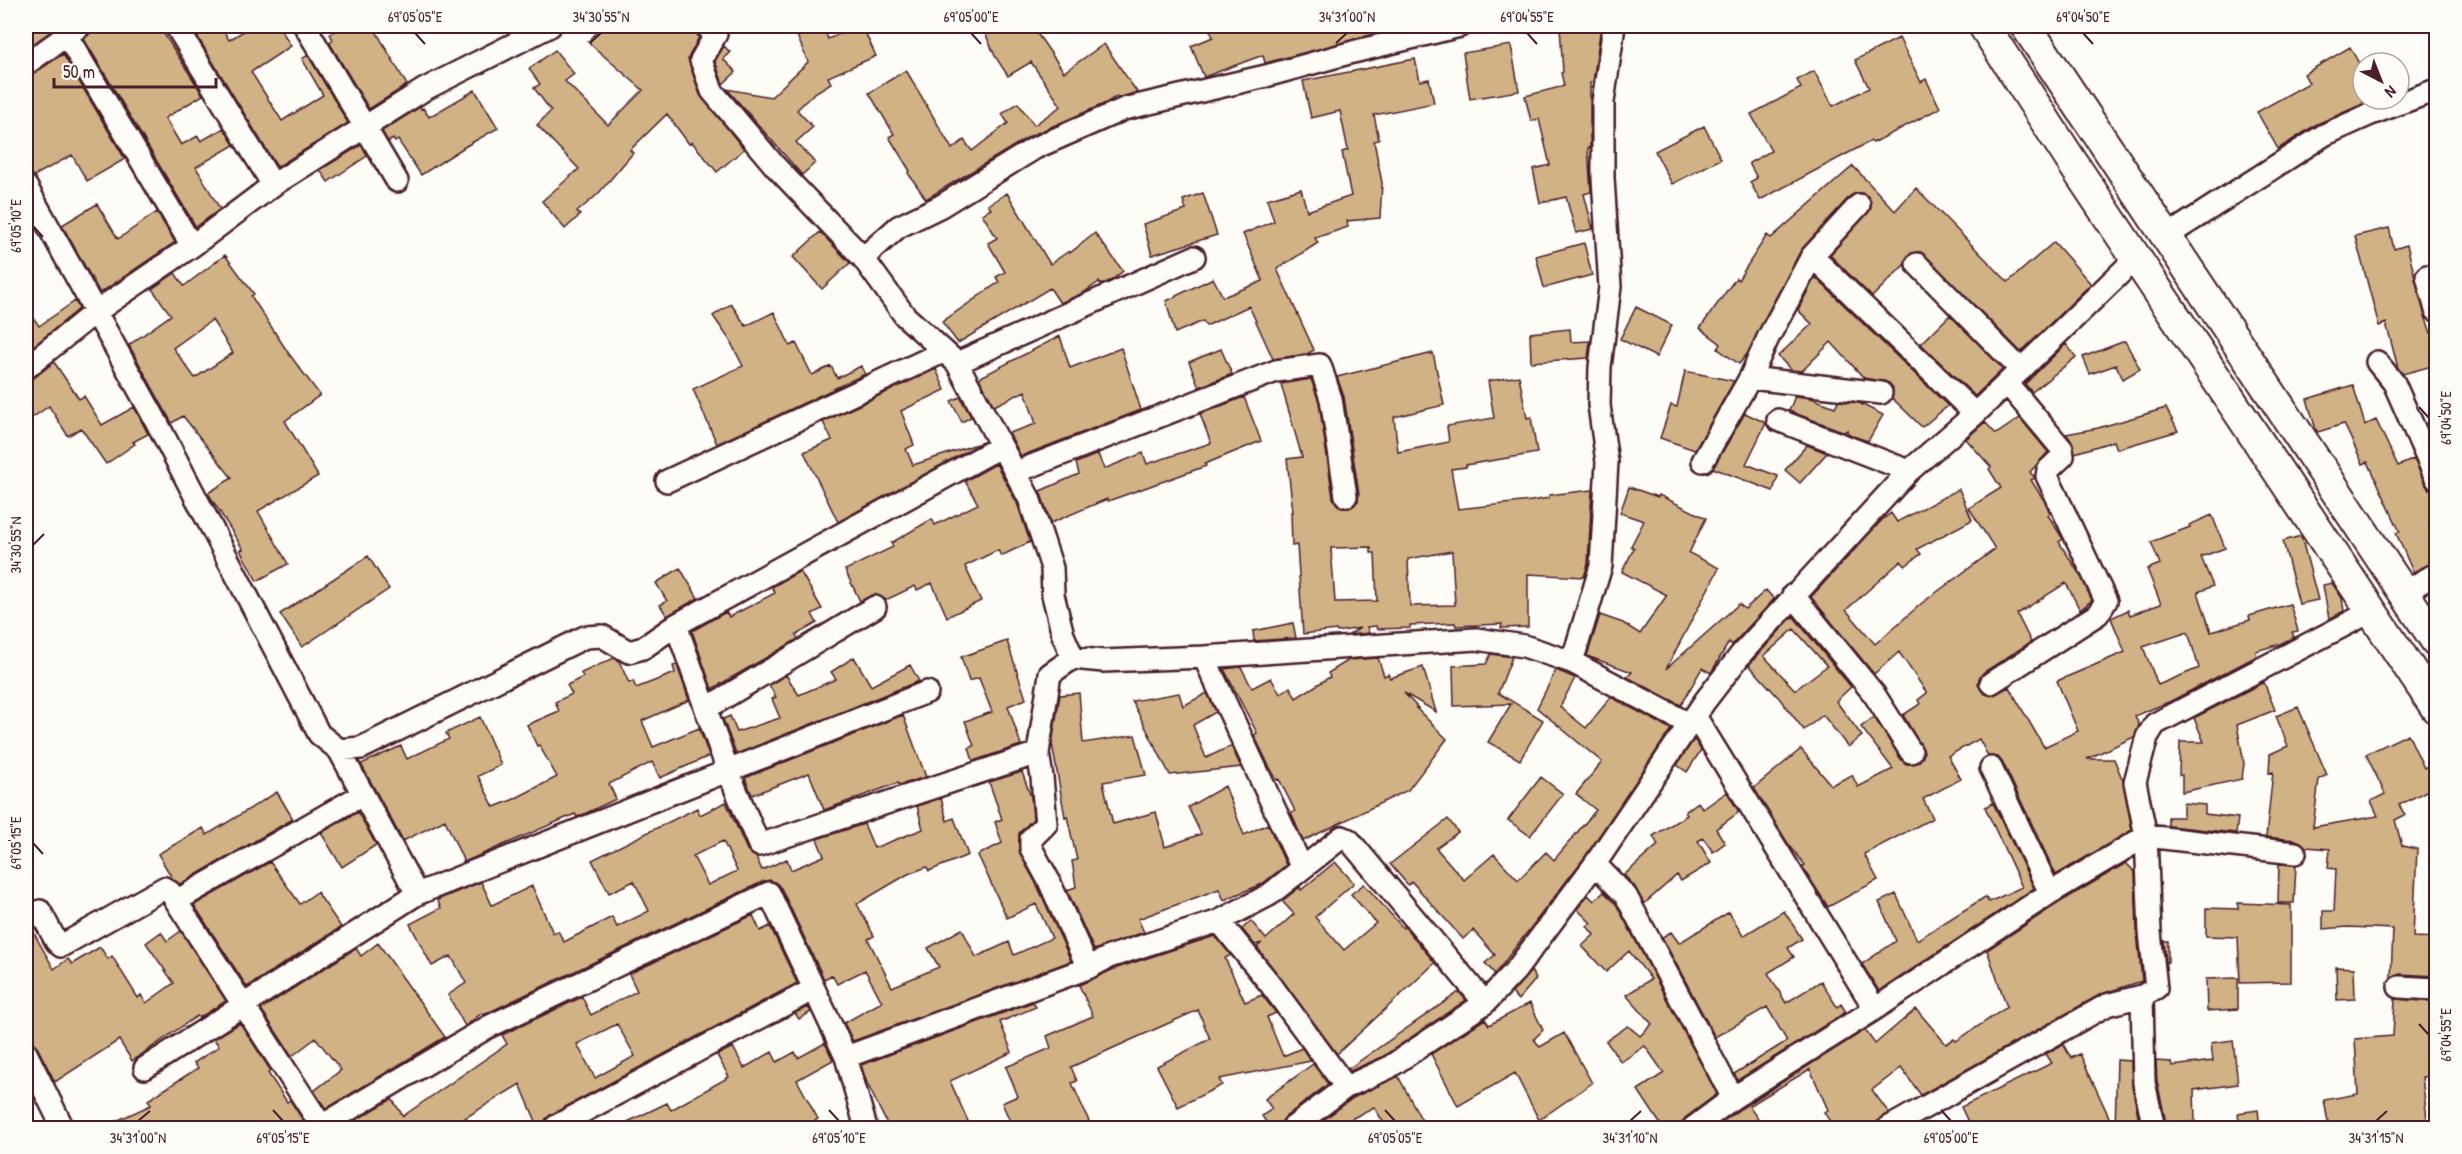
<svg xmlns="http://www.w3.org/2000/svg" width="2462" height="1154" font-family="'Patrick Hand',sans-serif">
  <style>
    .building { fill: #d0b284; stroke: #4a1f2b; stroke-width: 1.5; fill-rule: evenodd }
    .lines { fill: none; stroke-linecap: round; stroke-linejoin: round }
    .street-casing { stroke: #4a1f2b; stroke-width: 26 }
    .secondary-casing { stroke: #4a1f2b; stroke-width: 34 }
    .street { stroke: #fdfcf7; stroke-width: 21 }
    .secondary { stroke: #fdfcf7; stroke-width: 30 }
    .ticks { fill: none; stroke: #4a1f2b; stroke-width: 2 }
    .neatline { fill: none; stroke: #4a1f2b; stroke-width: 2 }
    .ticks-label { font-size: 15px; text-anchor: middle; fill: #4a1f2b }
  </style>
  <rect width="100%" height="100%" fill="#fdfcf7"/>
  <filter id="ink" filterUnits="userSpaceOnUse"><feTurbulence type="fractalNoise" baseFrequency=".0167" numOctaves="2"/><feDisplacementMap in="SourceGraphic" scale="12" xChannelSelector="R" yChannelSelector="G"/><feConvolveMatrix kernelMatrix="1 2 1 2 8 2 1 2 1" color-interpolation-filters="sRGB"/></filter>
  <g filter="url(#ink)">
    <path class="building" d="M32,26H48L50,32L26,49V29Z
      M93,26H159L203,95L165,118L181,145L198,136L201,141L224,128L234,145L196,167L220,209L196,227L84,39L91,32Z
      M202,26H221L229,40L252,26H279L291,46L251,72L282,121L323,95L302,59L308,55L348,123L277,167L197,36L205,31Z
      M343,26H373L407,85L369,109L329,42L333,40L330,34Z
      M602,26H693L694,31L699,37L688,59L700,95L744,149L717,172L692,142L689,144L667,114L630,150L633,153L598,194L577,212L580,215L565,229L542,201L579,169L537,125L551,111L534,88L540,84L529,69L555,50L574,74L565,81L608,125L643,90L588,42Z
      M793,26H823L828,39L857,26H862L876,56L828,77L831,83L813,94L797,110L813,127L796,142L815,163L802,175L727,89L771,97L808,62Z
      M982,26H1032L1064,72L1104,44L1137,92L1118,98L1117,96L1106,103L1030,136L926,199L908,173L910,171L889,137L894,134L869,93L906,70L952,149L964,140L972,151L1008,123L1002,114L1018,103L1034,125L1061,106L1031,62L1008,76L995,56Z
      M1208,26H1401L1402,27L1265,63L1263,55L1204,77L1191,46L1213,37Z
      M1601,26L1593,82L1590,83V148H1588L1591,192L1584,194L1593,229L1576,233L1566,197L1540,203L1533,169L1550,165L1539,119L1531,121L1525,96L1564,86L1561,73L1563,72L1560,27Z
      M1899,38L1921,82L1926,79L1940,108L1873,143L1871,141L1760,200L1750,182L1757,178L1749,163L1771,151L1751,114L1801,88L1797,80L1814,71L1833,106L1869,88L1855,60Z
      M1511,45L1519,91L1470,99L1463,53Z
      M724,46L730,52L723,59L736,72L723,84L715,61Z
      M2350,47L2363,71V104L2317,124L2278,149L2257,112L2309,83L2304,74Z
      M63,54L125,159L87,181L72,155L34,176L26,173V76L33,74Z
      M1415,59L1420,81L1429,79L1434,103L1374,115L1379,140L1374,141L1382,183L1380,218L1347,221L1348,227L1315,238L1318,243L1277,269L1314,350L1307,354L1273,359L1249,306L1206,326L1203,321L1175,333L1166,301L1176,297V296L1213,278L1223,297L1263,281L1243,234L1274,221L1267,199L1301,189L1307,211L1351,196L1342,152L1348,150L1340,111L1311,118L1303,81Z
      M475,90L498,128L466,146L421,175L398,140L395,142L393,139L388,142L382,131L420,107L421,109L423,108L429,117Z
      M1704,126L1721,159L1672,184L1655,151Z
      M361,145L367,156L328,182L320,170Z
      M1853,166L1895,211L1916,188L2008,282L2054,242L2091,284L2021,352L1921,252L1909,255L1905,264L1872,297L1830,255L1871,208L1868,196L1856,193L1850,196L1801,250L1747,354L1739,364L1718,349L1721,344L1700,328L1736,278L1738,280L1767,235L1771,238Z
      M1007,193L1050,264L1069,251L1070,253L1095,233L1123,271L1112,280L1101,285L1099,282L1083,293L1060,303L1050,288L958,343L942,322L999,282L996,277L1005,272L988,243L997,238L982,214L991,209L988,205Z
      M1203,193L1217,235L1152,255L1143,224L1186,210L1183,200Z
      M97,204L118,239L157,212L175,242L100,293L62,225Z
      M2389,228L2394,249L2407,245L2424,313L2431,333L2436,332V365L2403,374L2398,368L2386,323L2379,326L2355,236Z
      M820,232L850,263L822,289L793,257Z
      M1584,243L1592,275L1544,288L1536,256Z
      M225,255L254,294L251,296L289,354L320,395L285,421L318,476L258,511L288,564L257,581L240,550L243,549L208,493L232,478L183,416L172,423L129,345L171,315L152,289L175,273L184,286ZM212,320L233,353L195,378L173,348Z
      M1815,277L1948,406L1922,427L1892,398L1893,388L1889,383L1864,378L1831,342L1802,371L1791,370L1778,356L1812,324L1798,310Z
      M75,301L79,309L26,352V307L39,326Z
      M731,304L746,326L774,312L790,346L796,343L812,375L831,366L837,378L861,366L865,374L717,444L693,389L743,366L729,339L713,316Z
      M1636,307L1672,325L1656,357L1620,339Z
      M1950,315L2003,369L1975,396L1921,344Z
      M1570,329L1571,342L1590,341L1588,358L1531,362L1530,333Z
      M1060,336L1070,368L1121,348L1141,410L1021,456L1009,433L1036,424L1025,391L994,406L979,378Z
      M2125,341L2140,369L2123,379L2116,365L2090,374L2083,357Z
      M2066,344L2076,357L2032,392L2025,384Z
      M1221,349L1232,374L1199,387L1189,362Z
      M1433,353L1444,405L1394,417L1398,452L1449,442L1447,426L1494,418L1488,381L1519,376L1527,418L1531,417L1537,453L1466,465V467L1451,469L1458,509L1531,501L1549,498V495L1592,490L1588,564L1584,577L1528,574V627L1501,628L1502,624L1456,626L1455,623L1410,625V628L1377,629L1376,626L1367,627L1369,633L1349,635L1360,628L1337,632L1336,630L1303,634L1297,545L1292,546L1291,512H1293L1287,459L1302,457L1281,384L1311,379L1319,402L1333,498L1341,508H1349L1358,501L1359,494L1344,397L1337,377ZM1371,547V553H1375L1377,601L1335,602L1331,548ZM1452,551L1455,605L1410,606L1408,559Z
      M54,362L79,399L84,396L102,425L134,407L148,434L133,442L135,444L106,464L81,428L68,436L49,406L26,422V380L34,378Z
      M936,369L945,390L901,411L914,445L906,449L913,465L983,442L838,522L804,452L832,440L823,422Z
      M1685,371L1734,381L1695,450L1660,438L1671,405L1677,407Z
      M2353,385L2365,425L2376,420L2398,466L2414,459L2425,484L2429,489L2436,490V520L2429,522L2436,539V561L2413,572L2396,533L2400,532L2368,462L2363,464L2344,424L2318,432L2316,430L2307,399Z
      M1795,396L1811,398L1835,407L1838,401L1859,403L1883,415L1868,441L1853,436L1847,432V430L1845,432L1789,411Z
      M960,397L971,417L962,422L951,401Z
      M1244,397L1261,441L1205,464L1206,466L1108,501L1107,499L1051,523L1040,491L1079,474L1076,463L1098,454L1104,469L1143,453L1147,464L1211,443L1200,414Z
      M2166,408L2178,431L2117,449L2114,441L2075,453L2072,441L2066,434L2098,428Z
      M1745,413L1766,423L1746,464L1778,476L1773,491L1713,468Z
      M2020,418L2048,452L2030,472L2035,478L2031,480L2045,502L2050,513L2048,515L2063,539L2059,542L2080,575L2092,600L2080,610L2066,583L2017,614L2031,642L1984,672L1979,678L1978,684L1981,690L1991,696L2009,687L2044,747L2078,731L2057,681L2125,652L2111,618L2128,610L2130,615L2161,604L2147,569L2160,564L2151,542L2190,527L2189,525L2212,515L2225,548L2201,557L2213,586L2198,592L2211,632L2250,620L2249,616L2290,604L2298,631L2292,632L2294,637L2280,644L2256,651L2257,656L2171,701L2135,716L2139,725L2134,737L2087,759H2114L2123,781L2132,830L2056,875L2003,763L1998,757L1988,756L1979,739L1948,756L1961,779L1923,799L1933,818L1864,854L1878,880L1828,907L1802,866L1805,865L1787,842L1754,788L1801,749L1831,785L1852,775L1858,787L1893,769L1861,727L1874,717L1901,759L1906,764L1917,763L1923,757L1924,751L1903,715L1920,704L1918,700L1927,693L1899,652L1874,674L1811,597L1882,520L1891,513L1897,522L1959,489L1972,520L1917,549L1921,554L1905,566L1901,561L1846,610L1875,644L1922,603L1995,549L1969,508L2001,488L1989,469L1991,467L1966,439L1985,422L1996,434ZM2188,632L2199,668L2158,685L2143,647Z
      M1807,445L1827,453L1800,483L1785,470Z
      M996,464L1017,503L1030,542L1001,556L998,550L965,566L981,601L947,617L932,583L917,590L915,586L886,600L875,594L860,601L845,570L893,547L891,543L932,519L935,525L978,504L965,481Z
      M1629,487L1658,497L1659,495L1706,518L1689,553L1719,568L1666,669L1739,604L1745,609L1766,590L1774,599L1732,645L1729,642L1711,673L1702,668L1681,705L1627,677L1632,672L1587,656L1600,615L1623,623L1640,634L1667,595L1622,572L1634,548L1631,546L1644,521L1620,513Z
      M2301,536L2318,600L2299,604L2283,541Z
      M368,556L389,589L302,647L280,614Z
      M680,568L698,598L667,616L660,605L667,601L656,583Z
      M800,571L822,609L812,614L817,623L796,635L798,639L712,689L692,631L726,612L729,617L775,593L772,587Z
      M2332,583L2342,598L2344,611L2329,619L2323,585Z
      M1793,616L1851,687L1836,701L1862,736L1848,747L1823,715L1804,730L1779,698L1749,665ZM1794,629L1827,666L1795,690L1764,656Z
      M1293,623L1296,638L1254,641L1253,631Z
      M1007,641L1026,699L1008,706L1021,745L973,761L969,748L974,746L965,721L992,712L979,678L969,681L961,657Z
      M1491,654L1512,657L1498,693L1543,720L1520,760L1488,742L1511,704L1454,706L1453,666L1486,664Z
      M854,657L871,686L910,665L919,681L736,754L723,719L730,716L737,732L780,718L772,699L776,697L769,685L786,675L799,695L836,679L831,672Z
      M614,658L619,661L629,683L633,681L636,688L675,673L673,666L677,665L689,700L642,721L653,747L699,728L709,756L660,778L652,762L609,784L616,799L582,815L577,817L575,814L464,862L445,820L403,841L361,764L401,746L407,759L449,739L446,733L480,717L501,765L478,776L494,807L512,800L557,777L539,745L537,746L527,725L559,711L555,702L572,694L567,685L583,677L581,673Z
      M1378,658L1384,676L1388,674L1390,678L1423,667L1436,712L1404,693L1418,708H1416L1447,739L1408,790L1303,841L1291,813L1295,811L1279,779L1277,780L1268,764L1254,735L1257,733L1224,669L1241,667L1252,688L1271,678L1280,694L1290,687L1296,698L1330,677L1328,673L1349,660Z
      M1556,670L1575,678L1560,707L1586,728L1611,697L1671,729L1585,857L1495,974L1485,963L1495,955L1473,930L1463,939L1412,882L1408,885L1390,864L1448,819L1458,832L1436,848L1464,880L1494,854L1518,880L1546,852L1554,860L1596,810L1576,794L1602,762L1537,708Z
      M2264,682L2275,710L2237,725L2244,763L2242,779L2182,792V775H2179L2180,742H2204L2194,718Z
      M1079,693L1083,743L1135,735L1146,775L1103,782L1113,824L1156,812L1165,847L1201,834L1188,807L1225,786L1244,835L1268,824L1286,865L1262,884L1224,900L1219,889L1138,919L1144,932L1094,950L1067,890L1076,887L1072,861L1077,860L1067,816L1065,817L1052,744L1060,695Z
      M1179,693L1183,706L1207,693L1216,712L1193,725L1206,758L1231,746L1241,767L1170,775L1132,701Z
      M2298,707L2327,775L2319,779L2313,827L2378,816L2371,801L2385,794L2366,754L2408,734L2424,768L2436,762V786L2399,805L2405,815L2395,820L2402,846L2417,849L2413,937L2436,938V976L2400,974L2391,978L2393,929L2348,927L2323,929V911H2334L2336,869L2328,868L2330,849L2306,847L2296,840L2266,837L2273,772L2269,773L2270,754L2288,746L2276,716Z
      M903,715L926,777L899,785L898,783L824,810L809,773L752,795L745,778Z
      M1694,739L1701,750L1687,772L1677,765Z
      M1022,772L1031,797L1033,819L1019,833L1020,854L1038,887L1071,961L853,1041L844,1023L882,1002L865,970L837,984L832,975L824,979L781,888L771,880L764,881L483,1015L482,1013L465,1026L448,995L466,983L451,956L432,966L410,924L441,908L437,900L481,882L492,905L532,886L553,933L558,931L564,942L612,917L617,927L649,911L634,881L609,893L592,860L697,808L700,815L726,802L747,850L756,857L762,870L787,859L791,870L824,856L817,839L864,824L874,848L923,829L917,806L941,798L947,821L954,818L968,855L929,871L927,867L908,874L857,904L874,936L868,939L892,987L939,967L928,948L962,929L976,957L1009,942L1014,955L1052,938L1036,904L1007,918L978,855L1002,843L995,822L1002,819L989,782ZM723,841L737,871L708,885L693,856Z
      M1541,777L1563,794L1530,836L1508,820Z
      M277,792L293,819L180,884L172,878L158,854L203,828L207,835Z
      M1727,792L1739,812L1716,829L1725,843L1713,852L1703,838L1698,841L1711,863L1681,881L1677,875L1644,904L1635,887L1624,875L1658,845L1653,836L1687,815L1685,812L1698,802L1703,809Z
      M1993,803L2034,888L1879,991L1862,964L1896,941L1879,902L1896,894L1917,940L1985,897L1989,902L2022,887L1985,807Z
      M2183,803L2205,805V814L2238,818L2236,833L2168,826V817H2183Z
      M358,812L376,845L342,867L321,833Z
      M270,862L300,904L317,892L341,927L247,987L194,905Z
      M1335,862L1354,883L1315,917L1344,950L1376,923L1351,894L1364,884L1403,928L1404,926L1435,963L1337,1054L1257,947L1262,943L1255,945L1242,929L1251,921L1266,939L1294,914L1282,901L1300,887L1301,890Z
      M2126,863L2135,872L2137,933L2142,981L2101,994L1921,1095L1901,1068L1872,1090L1889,1113L1881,1117L1872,1128H1834L1824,1112L1828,1110L1810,1069L1749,1106L1764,1128H1714L1740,1109L1865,1030L1875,1044L1916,1009L1946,1044L1954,1039L1956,1041L2007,1007L1987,950L2057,904Z
      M2279,864L2296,865L2294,903H2278Z
      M1604,892L1616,904L1717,1094L1685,1118L1680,1128H1663L1638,1090L1664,1073L1645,1046L1621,1062L1606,1041L1628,1026L1640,1036L1652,1024L1626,995L1651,979L1629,951L1606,972L1582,946L1594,935L1587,926L1591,923L1577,909L1588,895L1594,901Z
      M2238,903L2291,905V982L2240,983L2238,937L2206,936V908L2238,909Z
      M1784,911L1802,939L1788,948L1794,957L1768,973L1786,1003L1821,981L1837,1007L1841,1004L1846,1012L1738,1080L1734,1074L1787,1041L1767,1007L1715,1037L1662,937L1671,932L1679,943L1729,912L1743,936Z
      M753,915L760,931L770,926L797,983L550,1115L544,1123L538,1126L520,1084L449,1128H342L392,1099L403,1116L507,1044L502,1035L582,997L591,1015L637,991L629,974ZM617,1024L635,1056L595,1078L577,1044Z
      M26,919L54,969L68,959L72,964L100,947L108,959L112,956L138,998L141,995L146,1003L174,983L146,943L161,932L167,941L181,931L226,1001L199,1018L197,1016L132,1061L119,1040L55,1082L37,1047L33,1042L26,1040Z
      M1215,936L1231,955L1225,958L1245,1002L1262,995L1276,1013L1267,1017L1283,1056L1302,1048L1311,1061L1219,1079L1222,1085L1178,1107L1157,1066L1210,1039L1198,1010L1071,1067L1077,1081L1072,1083L1092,1128H1013L1002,1103L1018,1096L1006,1067L1051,1048L1047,1036L1093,1016L1079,985L1114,969Z
      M2164,941H2168V962H2166Z
      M378,943L445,1037L326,1109L314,1091L341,1070L316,1038L292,1056L261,1009L356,948L361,956Z
      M2336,967L2354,968L2355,999L2337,1000Z
      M1531,971L1536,979L1518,1000L1512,993Z
      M2238,978V1009L2207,1011L2206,979Z
      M1459,992L1466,1000L1382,1057L1350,1071L1348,1069Z
      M2395,999L2434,1002L2430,1076L2422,1077L2428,1128H2329L2324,1100L2358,1094L2355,1039L2393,1036Z
      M1033,1002L1036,1007L1000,1022L1012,1052L950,1081L971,1128H889L867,1083L861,1065Z
      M1530,1003L1543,1030L1534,1039L1540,1047L1564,1033L1592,1083L1539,1120L1515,1073L1458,1106L1431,1054L1485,1019L1489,1025Z
      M808,1007L811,1012L799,1019L795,1013Z
      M240,1023L271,1071L268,1073L287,1102L290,1100L306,1125L305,1128H101L151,1105L148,1100L198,1068L194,1063L219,1046L214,1039Z
      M2233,1040L2238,1084L2194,1090L2195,1122L2166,1123L2157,1081L2156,1061L2171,1062L2172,1066L2213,1061L2211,1043Z
      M825,1043L833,1060L797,1080L818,1119L813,1122L816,1128H615L667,1103L671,1110L729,1077L717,1055L733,1047L744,1068L772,1052L777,1062L795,1052L798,1058Z
      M2063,1044L2071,1058L2080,1054L2114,1128H1971L1961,1107L2052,1063L2046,1054Z
      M2117,1060L2131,1061L2132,1086L2140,1125L2115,1128Z
      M1313,1064L1328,1084L1284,1118L1280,1128H1270L1262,1116L1272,1109L1265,1099Z
      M1398,1076L1426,1128H1387L1374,1107L1334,1128H1313L1353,1098Z
      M2258,1110L2260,1128H2240L2238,1113Z"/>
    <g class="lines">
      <g class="street-casing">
        <path id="street" d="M61,26L192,246
          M176,26L273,185
          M305,26L397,181
          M706,26L716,34L701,60L712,91L775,166L863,258L905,316L957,363L1029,498L1052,568L1053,595L1063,635L1073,658
          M26,64L80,26
          M26,186L155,419L319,734L339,750L361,748L585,637L602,636L629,652L643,648L676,625L1000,447
          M2167,236L2324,135L2371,114L2436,90
          M1812,256L1975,414
          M863,258L898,227L941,206L1035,148L1124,109L1266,76L1353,52L1460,26
          M1917,264L2021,370
          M2427,276L2436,310
          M2377,362L2394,383L2436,478
          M957,363L1194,257
          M26,368L94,313L192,246L273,185L425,89L550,26
          M1750,378L1881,393
          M1778,420L1909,471
          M1703,461L1750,378L1768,338L1812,256L1859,205
          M1016,472L1276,371L1320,365L1331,399L1346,496
          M667,481L943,352
          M2404,592L2436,574
          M1793,595L1874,694L1911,752
          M676,625L728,771L759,845L1038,753
          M1204,657L1302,868
          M1572,662L1601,566L1607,462L1599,405L1600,367L1610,287L1603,178V102L1614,26
          M1991,683L2098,614L2106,601L2047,476L2048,470L2063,456L2062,449L2007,383
          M707,708L875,607
          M1695,716L1875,1009
          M1991,768L2050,893
          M1595,864L1626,896L1733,1098
          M417,894L927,692
          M40,911L56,941L61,946L164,888L170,892L176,901
          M1219,921L1271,985L1346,1087
          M1088,968L1049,881L1031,848V839L1046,824L1042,777L1038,753L1050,674L1073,658L1103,661L1204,657L1476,639L1524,646L1572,662L1689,724
          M2399,987L2436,989
          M2142,996L2144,1083L2154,1128
          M26,1053L63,1128
          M846,1057L1088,968L1109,957L1219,921L1269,895L1342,837L1349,840L1485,1003
          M145,1068L417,894L339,750
          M556,1126L814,989
          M318,1128L488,1027L769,893L846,1057L866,1128
          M323,1128L176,901L363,794
          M1292,1128L1346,1087L1388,1068L1485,1003L1516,970L1595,864L1705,701L1742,653L1909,471L1975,414L2136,258
          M1693,1128L1733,1098L1875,1009L2050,893L2146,836L2295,853
          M1888,1128L2107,1005L2142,996L2156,988L2150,932L2146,836L2135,782L2147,737L2155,724L2372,611"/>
      </g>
      <g class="secondary-casing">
        <path id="secondary" d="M1984,26L2074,165L2436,708
          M2026,26L2436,641"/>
      </g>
      <use href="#street" class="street"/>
      <use href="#secondary" class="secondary"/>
    </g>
  </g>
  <path class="ticks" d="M415,33L425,44M971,33L981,44M1527,33L1537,44M2083,33L2093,44M590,43L601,33M1336,43L1347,33M33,226L43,237M2419,407L2429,418M33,545L44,534M33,843L43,854M2419,1024L2429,1035M273,1110L283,1121M829,1110L839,1121M1385,1110L1395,1121M1941,1110L1951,1121M138,1121L150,1111M1630,1121L1641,1111M2376,1121L2387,1111"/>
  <rect width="2462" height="1154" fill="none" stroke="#fdfcf7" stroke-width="66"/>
  <g transform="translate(2381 81) rotate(138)"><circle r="28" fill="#fdfcf7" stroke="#b5a4a5" stroke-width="1.5"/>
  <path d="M0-4.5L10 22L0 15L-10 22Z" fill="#4a1f2b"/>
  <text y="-9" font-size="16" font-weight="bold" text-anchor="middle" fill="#4a1f2b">N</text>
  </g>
  <path d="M54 78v9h162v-9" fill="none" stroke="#4a1f2b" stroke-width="3"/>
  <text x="63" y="78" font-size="18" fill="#4a1f2b" stroke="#fdfcf7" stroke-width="4.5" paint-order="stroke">50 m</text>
  <rect x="33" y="33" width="2396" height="1088" class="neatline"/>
  <g class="ticks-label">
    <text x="415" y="22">69°05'05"E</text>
    <text x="601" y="22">34°30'55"N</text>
    <text x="971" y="22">69°05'00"E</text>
    <text x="1347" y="22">34°31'00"N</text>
    <text x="1527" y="22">69°04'55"E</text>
    <text x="2083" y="22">69°04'50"E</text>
    <text transform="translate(16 226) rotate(-90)" y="5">69°05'10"E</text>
    <text transform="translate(2446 418) rotate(-90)" y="5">69°04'50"E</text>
    <text transform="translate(16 545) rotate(-90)" y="5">34°30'55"N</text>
    <text transform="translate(16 843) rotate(-90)" y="5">69°05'15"E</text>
    <text transform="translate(2446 1035) rotate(-90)" y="5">69°04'55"E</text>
    <text x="138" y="1143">34°31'00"N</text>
    <text x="283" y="1143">69°05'15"E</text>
    <text x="839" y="1143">69°05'10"E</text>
    <text x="1395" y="1143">69°05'05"E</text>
    <text x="1630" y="1143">34°31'10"N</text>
    <text x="1951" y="1143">69°05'00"E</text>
    <text x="2376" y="1143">34°31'15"N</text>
  </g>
</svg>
